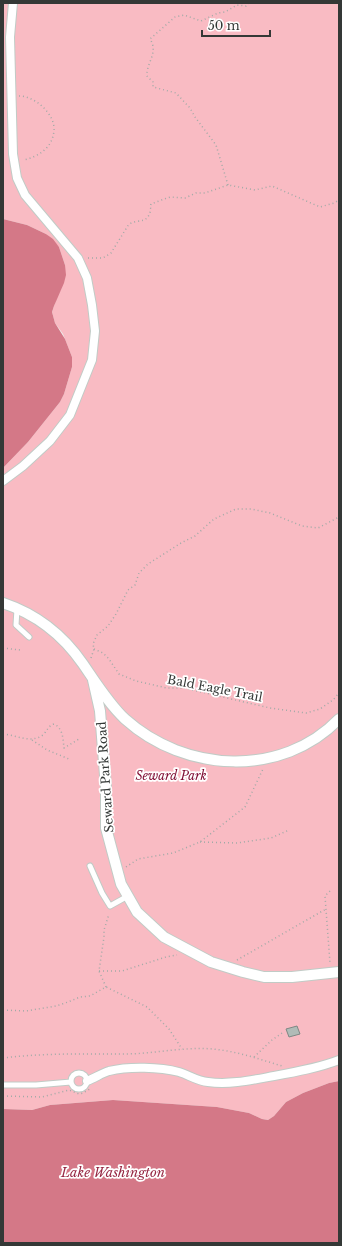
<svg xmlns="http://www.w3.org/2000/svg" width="342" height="1246" font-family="'Libre Baskerville',serif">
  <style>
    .green { fill: #f9bbc3 }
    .water { fill: #d47887 }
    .building { fill: #b1bbb7; stroke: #7f8884 }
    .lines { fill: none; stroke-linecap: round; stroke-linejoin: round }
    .service-casing { stroke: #c1cbc6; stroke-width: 7 }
    .pedestrian-casing { stroke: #c1cbc6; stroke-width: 10 }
    .minor-casing { stroke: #c1cbc6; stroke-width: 12 }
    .path { stroke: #a2aaa7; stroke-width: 1.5; stroke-dasharray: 1 3; stroke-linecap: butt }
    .service { stroke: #fff; stroke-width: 5 }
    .pedestrian { stroke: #fff; stroke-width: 8 }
    .minor { stroke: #fff; stroke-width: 10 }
    .labels { text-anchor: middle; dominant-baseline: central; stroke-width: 3.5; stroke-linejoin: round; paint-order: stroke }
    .street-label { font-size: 12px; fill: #343836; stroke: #fff }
    .park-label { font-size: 12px; font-style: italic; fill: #7f0c32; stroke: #fff }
    .water-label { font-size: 13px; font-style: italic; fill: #972945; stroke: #fff }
  </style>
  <rect width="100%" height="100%" fill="#ebf5f1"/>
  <path class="green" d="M3,3H339V1081L329,1083L303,1093L286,1102L274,1116L268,1120L262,1119L249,1113L217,1107L113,1100L50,1105L32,1110L3,1109V468L28,442L60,402L64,394L72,367V357L63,334L55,323L52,312L57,297L61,289L65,265L59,247L46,234L27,225L3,219Z"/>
  <path class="water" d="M3,219L27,225L46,234L53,239L59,247L65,265L66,275L64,283L54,306L52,312L55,323L65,339L72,357V367L64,394L60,402L28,442L3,468Z
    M339,1081V1243H3V1109L32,1110L50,1105L113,1100L217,1107L249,1113L262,1119L268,1120L274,1116L286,1102L303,1093L329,1083Z"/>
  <path class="building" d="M297,1026L300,1034L289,1037L286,1029Z"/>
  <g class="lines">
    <g class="service-casing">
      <path id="service" d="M17,609L16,625L29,637
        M90,866L102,893L110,906L128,896
        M71 1081a8 8 0 1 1 16 0a8 8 0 1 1-16 0Z
        M3,1085H36L71,1082"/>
    </g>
    <g class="pedestrian-casing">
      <path id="pedestrian" d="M3,481L23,466L50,441L70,415L92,360L95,331L92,305L87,278L78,258L25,195L17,178L13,154L10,37L13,3
        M87,1081C95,1078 102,1073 109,1071C129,1066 160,1067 179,1072C189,1075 197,1081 208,1082C230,1085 252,1080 274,1076C296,1072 318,1068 339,1060"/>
    </g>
    <g class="minor-casing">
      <path id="minor" d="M3,603C36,614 63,635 83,664C96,683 109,704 125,719C185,773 282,778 339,719
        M93,680L100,711L106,788V828L121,884L137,912L164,937L211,962L243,972L264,977H292L339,972"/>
    </g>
    <path class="path" d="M19,96C35,96 55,114 54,130C53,148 38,157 23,160
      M228,185L216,145L195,117L190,108L176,93L153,87V82L147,76C146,63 159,53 150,39L175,17L184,15L201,21L218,13L225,12L237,5L246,6L249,3
      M88,258H103L111,253L129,224C141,218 147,225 151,209L150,207L151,204L167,198L171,197L185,198L196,193H205L228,185L255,190L272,186L320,207L334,203L339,200
      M3,648L20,650
      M94,649L103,653L109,659L119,674L136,681L167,688H184L270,708L306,713L320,709L333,700L339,693
      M91,658L94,649L93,644L97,635L108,626L116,614L128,590L135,585L139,573L148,564L181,543L195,536L214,519L236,509H251L270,513L302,526L318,528L339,517
      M3,734C17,735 30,744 43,735C47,731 48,726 54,724C63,728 63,739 64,748L79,739
      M32,740L47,750L69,759
      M200,842L237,843L271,838L289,830
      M126,867L138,859L173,853L200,842L245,807L263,769
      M330,891L325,896L330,963
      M237,960L326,909
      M99,971H122L166,957L177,955
      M106,987L99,971L104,937V930L109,914
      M3,1010L26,1011L56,1006L68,1002L80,997L90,996L106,987L147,1007L169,1029L182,1049
      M254,1057L272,1040L282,1033
      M3,1058C43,1053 84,1054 124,1054C156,1054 189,1045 221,1050C242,1053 262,1060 282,1066
      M3,1096L42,1097L69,1090L79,1094L83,1093L90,1089"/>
    <use href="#service" class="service"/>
    <use href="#pedestrian" class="pedestrian"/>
    <use href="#minor" class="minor"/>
  </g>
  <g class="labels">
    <g class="street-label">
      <text transform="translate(215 688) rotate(11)">Bald Eagle Trail</text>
      <text transform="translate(105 777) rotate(-94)">Seward Park Road</text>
    </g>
    <g class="park-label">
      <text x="171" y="775">Seward Park</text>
    </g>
    <g class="water-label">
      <text x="113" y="1172">Lake Washington</text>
    </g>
  </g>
  <rect width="342" height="1246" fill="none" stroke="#343836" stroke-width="8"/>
  <path d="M202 30v6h68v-6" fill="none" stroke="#343836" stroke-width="2"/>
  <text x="208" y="30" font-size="12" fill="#343836" stroke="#ffffff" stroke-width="3" paint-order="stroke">50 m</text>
</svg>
